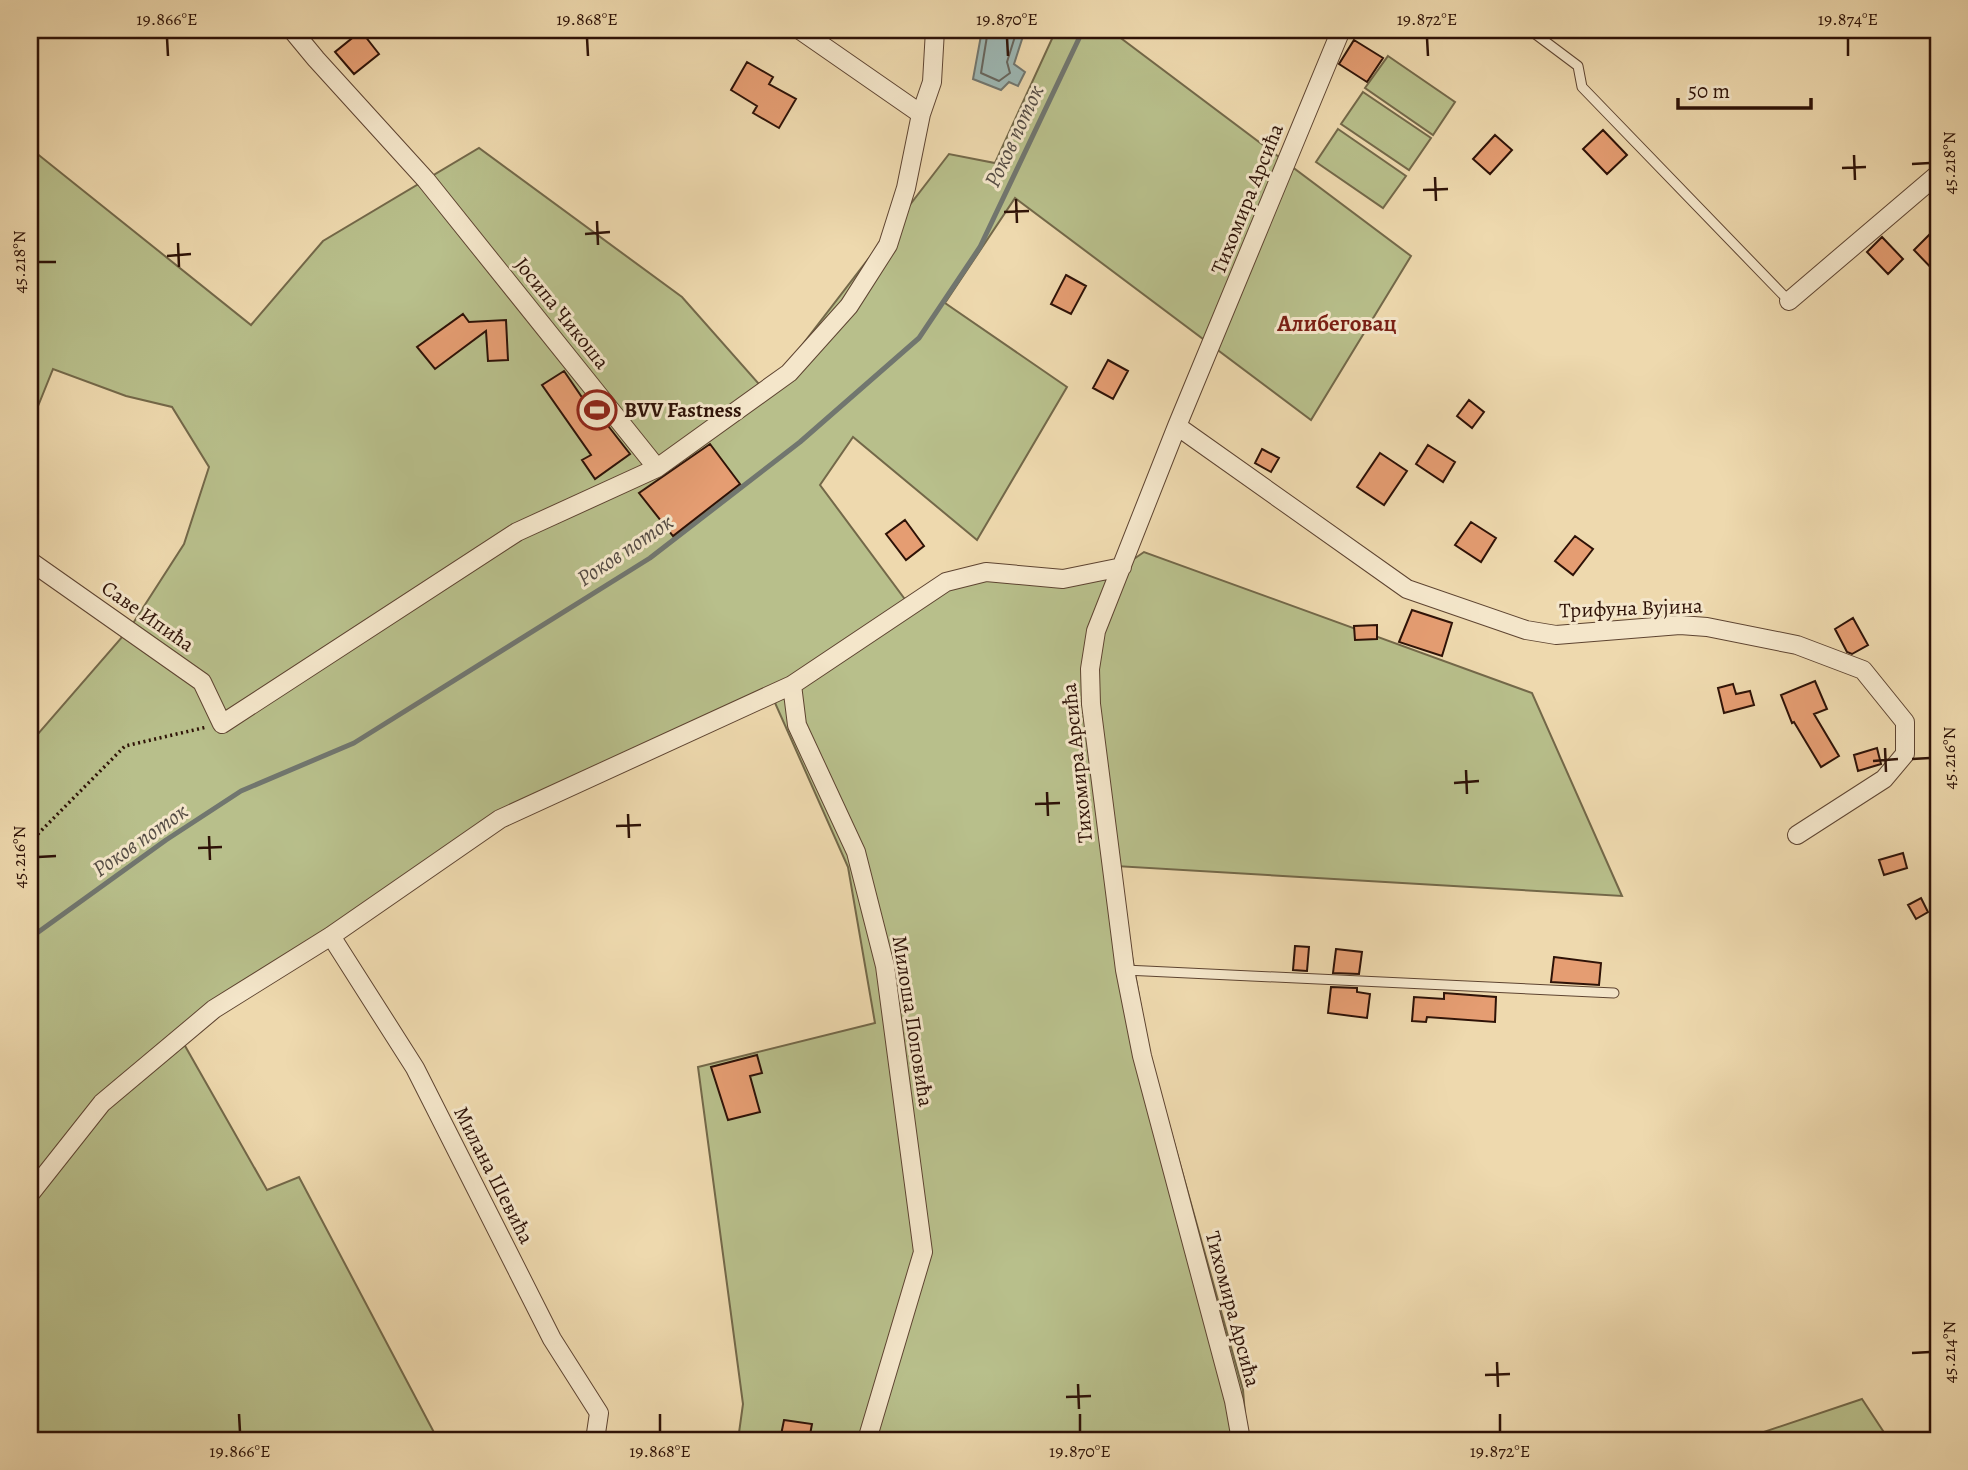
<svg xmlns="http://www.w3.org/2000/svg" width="1968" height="1470" font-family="Alegreya,serif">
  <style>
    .green { fill: #b8bf8b; stroke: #736849; stroke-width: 2 }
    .water { fill: #9db8b5; stroke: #71766f; stroke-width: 2 }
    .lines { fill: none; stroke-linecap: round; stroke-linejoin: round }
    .shore { stroke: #66655e; stroke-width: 2 }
    .stream { stroke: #71766f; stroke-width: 5 }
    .building { fill: #e59d72; stroke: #2e1207; stroke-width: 2 }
    .service-casing { stroke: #5e4431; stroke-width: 11 }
    .minor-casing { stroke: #5e4431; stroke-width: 20 }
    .path { stroke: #2e1207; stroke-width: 3.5; stroke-dasharray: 2 3.5; stroke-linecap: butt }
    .service { stroke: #f4e6ca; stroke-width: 9 }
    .minor { stroke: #f4e6ca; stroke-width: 18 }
    .ticks { fill: none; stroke: #2e1207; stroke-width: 2.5 }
    .labels { text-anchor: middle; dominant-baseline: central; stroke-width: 6; stroke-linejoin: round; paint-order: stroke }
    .street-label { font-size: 21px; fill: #2e1207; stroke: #f4e6ca }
    .poi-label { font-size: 21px; font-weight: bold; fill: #2e1207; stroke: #f4e6ca; text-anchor: start }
    .water-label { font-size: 23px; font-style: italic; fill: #554c44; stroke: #f4e6ca }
    .neighbourhood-label { font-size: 23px; font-weight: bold; fill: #7a1f14; stroke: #f4e6ca }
    .neatline { fill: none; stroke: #2e1207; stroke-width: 2.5 }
    .ticks-label { font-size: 18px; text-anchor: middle; fill: #2e1207 }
  </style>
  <rect width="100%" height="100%" fill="#eed9ae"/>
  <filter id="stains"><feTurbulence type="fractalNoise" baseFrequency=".00286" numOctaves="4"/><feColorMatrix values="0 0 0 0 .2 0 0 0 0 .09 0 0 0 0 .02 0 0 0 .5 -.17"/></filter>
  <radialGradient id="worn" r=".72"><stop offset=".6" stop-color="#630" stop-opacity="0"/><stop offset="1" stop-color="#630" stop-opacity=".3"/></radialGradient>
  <path class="green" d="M1056,30H1110L1411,256L1311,420L1015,198L945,303L1067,387L977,540L853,437L820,485L907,602L974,566L1112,574L1144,552L1532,693L1622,896L1116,866L1149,1053L1243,1390L1247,1440H738L743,1404L698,1067L875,1023L848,867L772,696L502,813L176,1030L267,1190L299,1177L438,1440H30V743L130,628L184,544L209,467L172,407L126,396L53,369L30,426V148L251,325L323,241L479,148L682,297L766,392L949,154L995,163Z
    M1388,56L1455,102L1433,135L1365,88Z
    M1363,92L1431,138L1409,170L1341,124Z
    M1338,129L1406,176L1383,208L1316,162Z
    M1862,1399L1889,1440H1740Z"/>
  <path class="water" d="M982,30H1025L1014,64L1025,72L1018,86L1009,82L1001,90L973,79Z"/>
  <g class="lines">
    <path class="shore" d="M988,30L981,73L999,81L1010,73L1007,62L1017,30"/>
    <path class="stream" d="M30,938L166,840L241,791L354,743L650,558L800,442L919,338L980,247L1083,30"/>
  </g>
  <path class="building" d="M361,31L379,54L354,74L335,52Z
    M1354,40L1383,58L1367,82L1339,64Z
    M747,62L773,77L769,84L796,99L779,128L753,113L757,106L731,90Z
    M1603,130L1627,155L1607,174L1583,149Z
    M1495,135L1512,150L1490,174L1473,159Z
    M1929,235L1938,244V275L1914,250Z
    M1882,237L1903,259L1888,274L1867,252Z
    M1066,275L1086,286L1071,314L1051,304Z
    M463,314L469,322L506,320L508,360L488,361L486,331L435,369L417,347Z
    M1108,360L1128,371L1113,399L1093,388Z
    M564,371L588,406L591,404L630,454L595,479L582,460L591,455L542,385Z
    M1469,400L1484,412L1472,428L1457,416Z
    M710,444L740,484L673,536L639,493Z
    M1428,445L1455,462L1443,482L1416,464Z
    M1262,449L1279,458L1271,472L1255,463Z
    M1380,453L1407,471L1384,505L1357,487Z
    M905,520L924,546L906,560L886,534Z
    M1471,522L1496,538L1481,562L1455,545Z
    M1575,536L1593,549L1573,575L1555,561Z
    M1412,610L1452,623L1442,656L1399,642Z
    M1853,618L1868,645L1852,654L1847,652L1835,629Z
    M1377,625V639L1355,640L1354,626Z
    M1815,681L1827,709L1814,714L1839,756L1821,767L1794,722L1792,723L1781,695Z
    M1733,684L1736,694L1750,691L1754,705L1724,713L1718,688Z
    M1877,748L1881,764L1858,771L1854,755Z
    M1903,853L1907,868L1884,875L1879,860Z
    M1921,898L1928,912L1916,919L1908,905Z
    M1295,946L1309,947L1307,971L1293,970Z
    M1336,949L1362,952L1359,974L1333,973Z
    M1554,957L1601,963L1599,985L1551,982Z
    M1331,987L1357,988V992L1370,994L1367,1018L1328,1013Z
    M1444,993L1496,997L1495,1022L1427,1017L1426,1022L1412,1021L1414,997L1444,999Z
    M757,1055L762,1073L750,1076L760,1112L728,1120L711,1067Z
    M784,1420L812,1424L809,1440H780Z"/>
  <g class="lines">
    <g class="service-casing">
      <path id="service" d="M1530,30L1578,66L1582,87L1789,301
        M1125,970L1614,993"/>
    </g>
    <g class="minor-casing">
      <path id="minor" d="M292,30L316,59L426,180L657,468
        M800,30L921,114
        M1789,301L1938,174
        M1177,426L1407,589L1526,630L1556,635L1680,625L1707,627L1797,645L1863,670L1905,722V754L1884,779L1797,835
        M30,561L202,682L222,724L517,532L657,468L789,373L849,306L888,245L906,188L921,114L932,82L935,30
        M792,685L797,725L856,852L885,966L923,1252L867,1440
        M331,936L415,1068L552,1339L599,1413L595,1440
        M30,1194L102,1103L214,1009L331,936L500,819L792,685L946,582L986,572L1063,579L1122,567
        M1241,1440L1234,1401L1142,1056L1125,970L1091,704L1090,669L1096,631L1177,426L1341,30"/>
    </g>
    <path class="path" d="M30,842L125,746L207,727"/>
    <use href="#service" class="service"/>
    <use href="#minor" class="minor"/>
  </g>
  <path class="ticks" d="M167,38L168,56M587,38L588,56M1007,38L1008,56M1427,38L1428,56M1848,38V56M1854,155L1855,180M1912,164L1930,163M1842,168L1866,167M1435,177L1436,201M1423,190L1448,189M1016,199L1017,223M1004,212L1029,211M597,221L598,245M585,234L610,232M178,243L179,267M167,256L191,254M38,262H56M1885,748L1886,772M1912,759L1930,758M1873,761L1898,759M1466,770L1467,794M1454,783L1479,781M1047,792L1048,816M1035,804L1060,803M628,814L629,838M616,826L641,825M209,836L210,860M198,848L222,847M38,857L56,856M1912,1353L1930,1352M1497,1362L1498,1387M1485,1375L1510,1374M1078,1384L1079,1409M1066,1397L1091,1396M239,1414L240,1432M660,1414V1432M1080,1414V1432M1500,1414V1432"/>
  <defs>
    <g id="stadium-ring" transform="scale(2.0125)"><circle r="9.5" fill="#f4e6ca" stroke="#8f2418" stroke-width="1.5"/><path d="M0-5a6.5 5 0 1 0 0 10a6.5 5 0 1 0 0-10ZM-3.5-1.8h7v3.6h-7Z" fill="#8f2418"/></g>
  </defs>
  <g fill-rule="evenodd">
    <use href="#stadium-ring" x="597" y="410"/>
  </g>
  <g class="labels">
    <g class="street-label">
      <text transform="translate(1247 199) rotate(-68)">Тихомира Арсића</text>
      <text transform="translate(562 313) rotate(51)">Јосипа Чикоша</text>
      <text transform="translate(1631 608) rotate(-2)">Трифуна Вујина</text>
      <text transform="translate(148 616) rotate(35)">Саве Ипића</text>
      <text transform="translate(1077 763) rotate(-96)">Тихомира Арсића</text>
      <text transform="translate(913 1021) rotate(81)">Милоша Поповића</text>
      <text transform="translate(494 1175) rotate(63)">Милана Шевића</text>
      <text transform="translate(1233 1309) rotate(75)">Тихомира Арсића</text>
    </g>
    <g class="poi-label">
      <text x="624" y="410">BVV Fastness</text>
    </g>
    <g class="water-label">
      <text transform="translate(1014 136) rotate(-65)">Роков поток</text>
      <text transform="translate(625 550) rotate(-34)">Роков поток</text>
      <text transform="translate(140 840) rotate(-35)">Роков поток</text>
    </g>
    <g class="neighbourhood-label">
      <text x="1337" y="323">Алибеговац</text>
    </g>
  </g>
  <rect width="1968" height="1470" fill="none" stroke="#eed9ae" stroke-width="77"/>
  <path d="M1678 98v10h133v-10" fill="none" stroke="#2e1207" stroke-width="3.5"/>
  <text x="1688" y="98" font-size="21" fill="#2e1207" stroke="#f4e6ca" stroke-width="5" paint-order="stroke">50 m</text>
  <rect x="38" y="38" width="1892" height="1394" class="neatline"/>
  <g class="ticks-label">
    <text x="167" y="25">19.866°E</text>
    <text x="587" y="25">19.868°E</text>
    <text x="1007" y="25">19.870°E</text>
    <text x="1427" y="25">19.872°E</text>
    <text x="1848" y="25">19.874°E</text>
    <text transform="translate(1949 163) rotate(-90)" y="6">45.218°N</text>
    <text transform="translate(19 262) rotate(-90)" y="6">45.218°N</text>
    <text transform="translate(1949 758) rotate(-90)" y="6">45.216°N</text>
    <text transform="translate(19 857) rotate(-90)" y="6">45.216°N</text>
    <text transform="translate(1949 1352) rotate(-90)" y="6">45.214°N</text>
    <text x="240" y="1457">19.866°E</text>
    <text x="660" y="1457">19.868°E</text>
    <text x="1080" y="1457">19.870°E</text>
    <text x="1500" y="1457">19.872°E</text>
  </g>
  <rect width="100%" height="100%" filter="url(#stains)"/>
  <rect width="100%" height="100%" fill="url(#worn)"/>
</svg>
